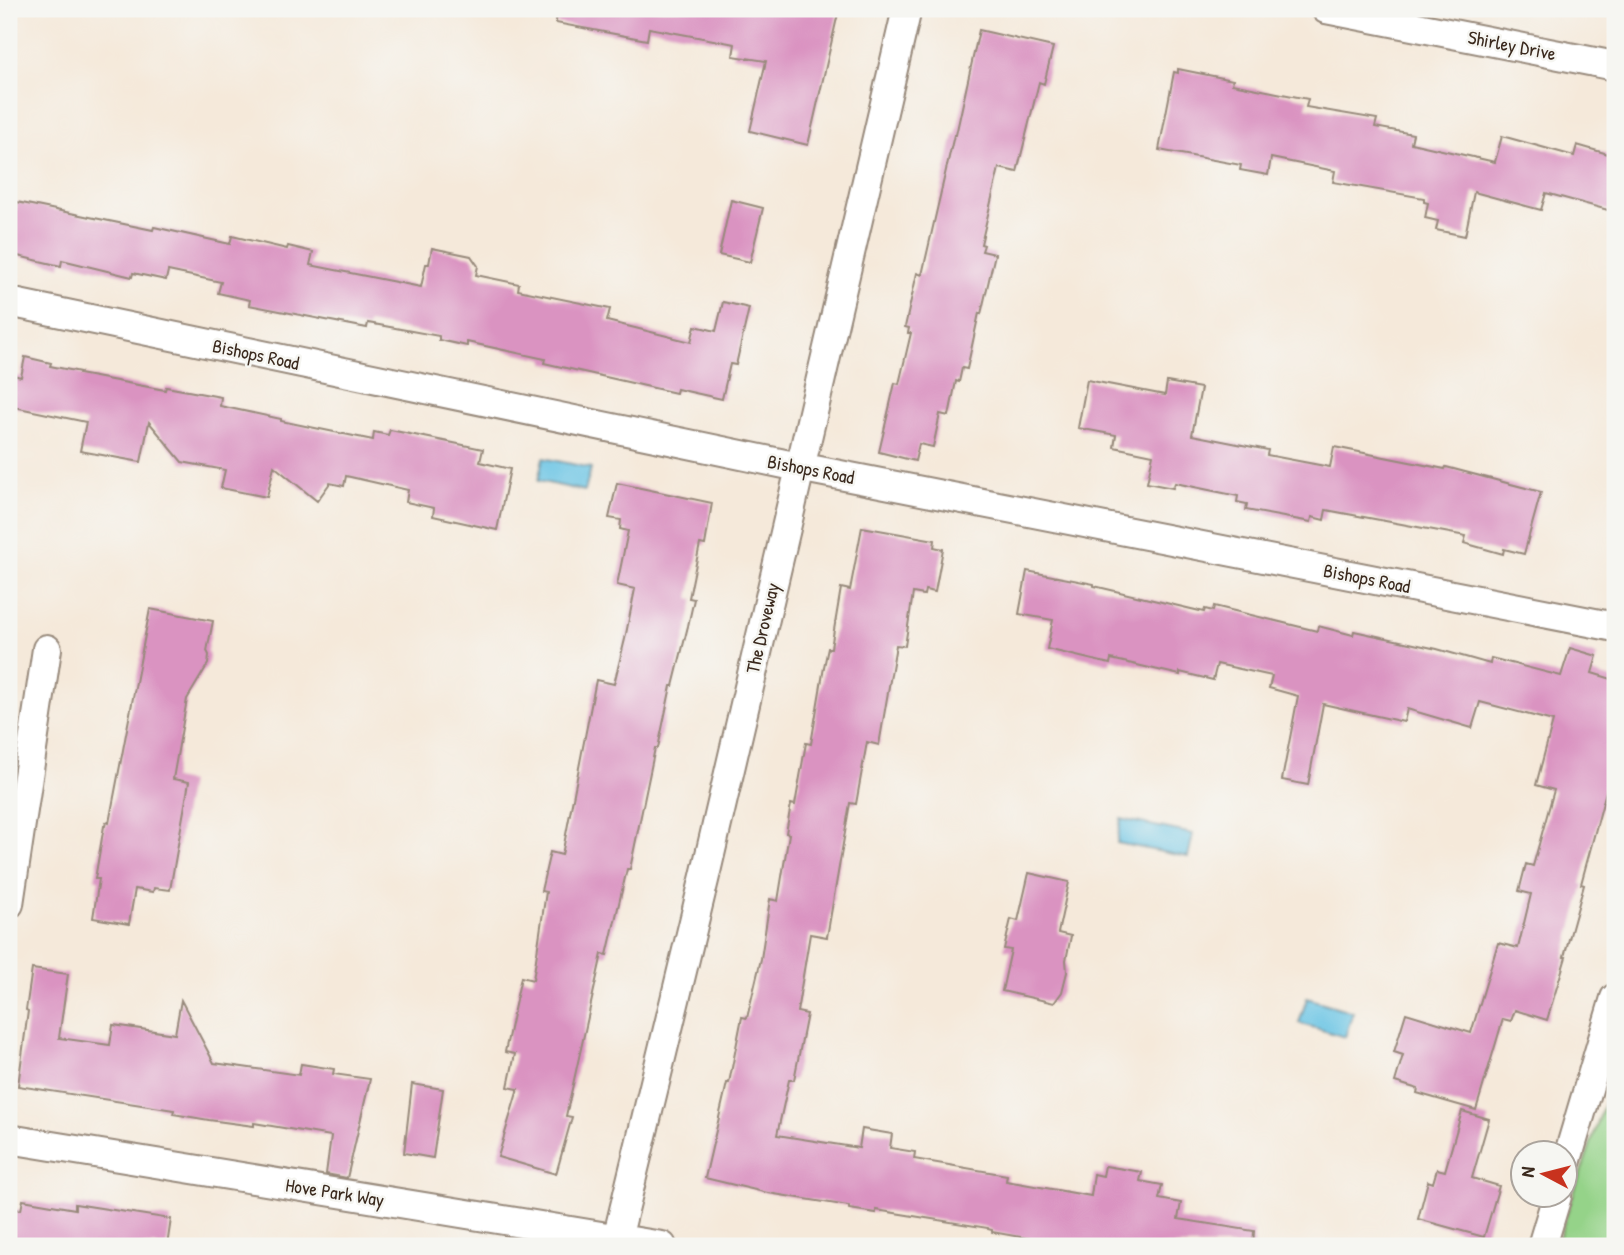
<svg xmlns="http://www.w3.org/2000/svg" width="1624" height="1255" font-family="'Patrick Hand',sans-serif">
  <style>
    .green { fill: #95d389; stroke: #687e54; stroke-width: 2 }
    .water { fill: #66c3e4; stroke: #507681; stroke-width: 2 }
    .building { fill: #da93c1 }
    .lines { fill: none; stroke-linecap: round; stroke-linejoin: round }
    .minor-casing { stroke: #988a7c; stroke-width: 32 }
    .minor { stroke: #fff; stroke-width: 28 }
    .labels { text-anchor: middle; dominant-baseline: central; stroke-width: 5; stroke-linejoin: round; paint-order: stroke }
    .street-label { font-size: 19px; fill: #3b2a1e; stroke: #f6f6f2 }
  </style>
  <rect width="100%" height="100%" fill="#f6f6f2"/>
  <filter id="ink" filterUnits="userSpaceOnUse"><feTurbulence type="fractalNoise" baseFrequency=".0143" numOctaves="2"/><feDisplacementMap in="SourceGraphic" scale="14" xChannelSelector="R" yChannelSelector="G"/><feConvolveMatrix kernelMatrix="1 2 1 2 8 2 1 2 1" color-interpolation-filters="sRGB"/></filter>
  <filter id="wash" filterUnits="userSpaceOnUse"><feTurbulence type="fractalNoise" baseFrequency=".00686" numOctaves="4" result="noise"/><feDisplacementMap in="SourceGraphic" scale="28" xChannelSelector="R" yChannelSelector="G"/><feGaussianBlur stdDeviation="1.57" result="paint"/><feColorMatrix in="noise" values="0 0 0 0 0 0 0 0 0 0 0 0 0 0 0 0 0 1.4 0 .05"/><feComposite in="paint" operator="in"/></filter>
  <g filter="url(#wash)">
    <rect width="100%" height="100%" fill="#f5e9da"/>
    <path class="green" d="M1615,1072V1246H1556Z"/>
    <path class="water" d="M543,458L591,468L585,491L538,481Z
      M1121,819L1193,834L1188,857L1117,843Z
      M1307,998L1353,1012L1345,1037L1299,1023Z"/>
    <g id="blocks">
      <path class="building" d="M557,9H839L808,145L750,131L766,61L733,56L735,44L649,28L647,40L556,23Z
        M979,30L1053,47L1044,84L1039,82L1017,172L999,168L981,244L984,245L982,251L995,254L981,314L979,313L967,369L962,368L959,382L956,381L949,416L940,414L933,447L919,444L915,461L879,452L895,383L899,384L911,333H908L909,328L905,327L917,273L922,275L954,135H956Z
        M1178,69L1233,80L1232,84L1308,99L1306,107L1377,119L1375,127L1413,134L1411,143L1495,162L1502,136L1574,156L1577,145L1615,156V212L1546,193L1541,210L1474,192L1465,236L1436,230L1438,221L1425,218L1428,203L1424,202V198L1333,182L1335,171L1271,158L1268,175L1240,170L1241,165L1159,150L1174,72L1178,73Z
        M731,200L763,208L750,262L719,255Z
        M17,202L153,230L154,227L230,244L232,236L287,249L288,246L313,252L310,265L421,287L426,264H429L432,248L471,256L478,266L476,275L519,284L518,290L610,309L607,321L691,342L695,326L716,331L723,302L749,308L736,365L730,364L722,399L677,389L676,393L544,363L545,359L467,342V346L439,340V336L368,323L367,328L249,305L250,300L218,293L221,282L168,271L166,280L133,273L132,277L62,260L61,266L9,254V240Z
        M25,357L51,363L50,366L80,372L79,374L165,390L166,387L221,397L220,406L281,419V421L373,440L374,432L388,435L390,430L483,449L480,462L510,469L497,530L433,516L434,508L406,502L408,490L346,476L344,486L330,483L317,501L274,466L267,497L221,488L225,470L182,462L149,422L141,462L80,451L86,422L9,406V374L21,377Z
        M1087,380L1165,395L1167,382L1201,388L1192,435L1268,450L1267,455L1330,467L1334,447L1445,469L1446,467L1541,492L1524,554L1504,549L1503,554L1464,543L1466,536L1326,510L1324,520L1312,517L1311,522L1246,510L1247,504L1237,502L1238,496L1175,483L1173,488L1147,483L1153,455L1114,447L1116,435L1078,428Z
        M617,483L712,503L705,545L700,544L689,598L694,599L688,626L673,686H671L658,748H655L630,869H627L607,955L602,954L566,1116L572,1117L556,1174L498,1157L518,1089L508,1087L515,1054L505,1052L521,977L533,980L546,892L541,891L550,852L562,855L596,680L614,684L625,639L635,589L617,585L628,531L620,529L621,520L609,518Z
        M862,527L935,540L934,547L943,549L935,592L925,590L924,595L913,593L905,646L896,645L879,745L867,742L856,804L850,803L827,937L810,934L797,1012L807,1014L794,1080H789L777,1135L859,1148L862,1129L892,1134L890,1148L915,1152L914,1159L1007,1175L1006,1181L1091,1196L1094,1174L1103,1176L1105,1166L1142,1172L1140,1181L1162,1185L1159,1199L1181,1203L1178,1219L1254,1231L1253,1246H1072L992,1232V1230L988,1229V1228L876,1210V1213L849,1209V1206L768,1193L705,1178L727,1083H729L742,1017L747,1018L761,959L770,899L778,901L789,834L786,833L791,804L795,805L806,743L811,744L824,667L828,648H831L841,588L850,590Z
        M1027,571L1094,584V586L1204,612L1205,609L1213,611L1214,606L1317,631L1318,626L1353,635L1354,631L1437,649L1490,664L1491,658L1561,676L1570,648L1597,656L1592,673L1615,680V758L1581,884L1584,885L1564,957H1566L1547,1020L1515,1010L1511,1021L1503,1019L1476,1110L1417,1093L1418,1089L1395,1082L1403,1055L1394,1052L1406,1013L1471,1033L1498,943L1518,948L1531,894L1519,891L1526,864L1533,866L1554,790L1536,785L1553,721L1480,702L1472,728L1407,709L1404,722L1323,704L1308,785L1282,780L1298,696L1269,688L1272,676L1217,664L1213,680L1180,672V675L1111,659L1110,664L1047,649L1053,620L1019,614Z
        M150,609L213,621L207,651L209,655L208,664L187,699L173,779L189,782L170,890L154,888L153,892L135,889L129,924L93,918L99,879H95L104,826H105L106,822L109,823Z
        M1029,873L1069,882L1058,933L1071,936L1066,960L1067,972L1062,992L1054,1003L1002,991L1011,950L1004,949L1011,919L1018,921Z
        M32,969L68,974L59,1038L110,1045L113,1025L175,1034L181,1000L214,1063L299,1075L301,1064L334,1069L333,1074L370,1079L347,1178L326,1174L331,1136L254,1123V1126L209,1120L173,1114L174,1110L18,1086L28,1011L26,1010Z
        M412,1084L443,1089L433,1158L404,1153Z
        M1462,1111L1489,1119L1472,1178L1499,1186L1484,1237L1418,1219L1428,1181L1433,1183L1437,1169L1445,1171Z
        M23,1200L75,1209V1204L171,1219L167,1246H9V1208L21,1210Z"/>
    </g>
  </g>
  <g filter="url(#ink)">
    <use href="#blocks" fill-opacity="0" stroke="#988a7c" stroke-width="2"/>
    <g class="lines">
      <g class="minor-casing">
        <path id="minor" d="M1326,9L1615,66
          M9,302L799,467L1615,627
          M9,904L47,649
          M9,1139L662,1246
          M1564,1170L1615,998
          M614,1246L617,1239L705,876L907,9
          M1542,1246L1557,1196"/>
      </g>
      <use href="#minor" class="minor"/>
    </g>
  </g>
  <g class="labels">
    <g class="street-label">
      <text transform="translate(1512 45) rotate(11)">Shirley Drive</text>
      <text transform="translate(256 354) rotate(12)">Bishops Road</text>
      <text transform="translate(811 469) rotate(11)">Bishops Road</text>
      <text transform="translate(1367 578) rotate(11)">Bishops Road</text>
      <text transform="translate(762 628) rotate(-77)">The Droveway</text>
      <text transform="translate(335 1192) rotate(9)">Hove Park Way</text>
    </g>
  </g>
  <rect width="1624" height="1255" fill="none" stroke="#f6f6f2" stroke-width="35"/>
  <g transform="translate(1544 1174) rotate(277)"><circle r="33" fill="#f6f6f2" stroke="#aba49d" stroke-width="2"/>
  <path d="M0-5L12 26L0 18L-12 26Z" fill="#c8321e"/>
  <text y="-10" font-size="19" font-weight="bold" text-anchor="middle" fill="#3b2a1e">N</text>
  </g>
</svg>
